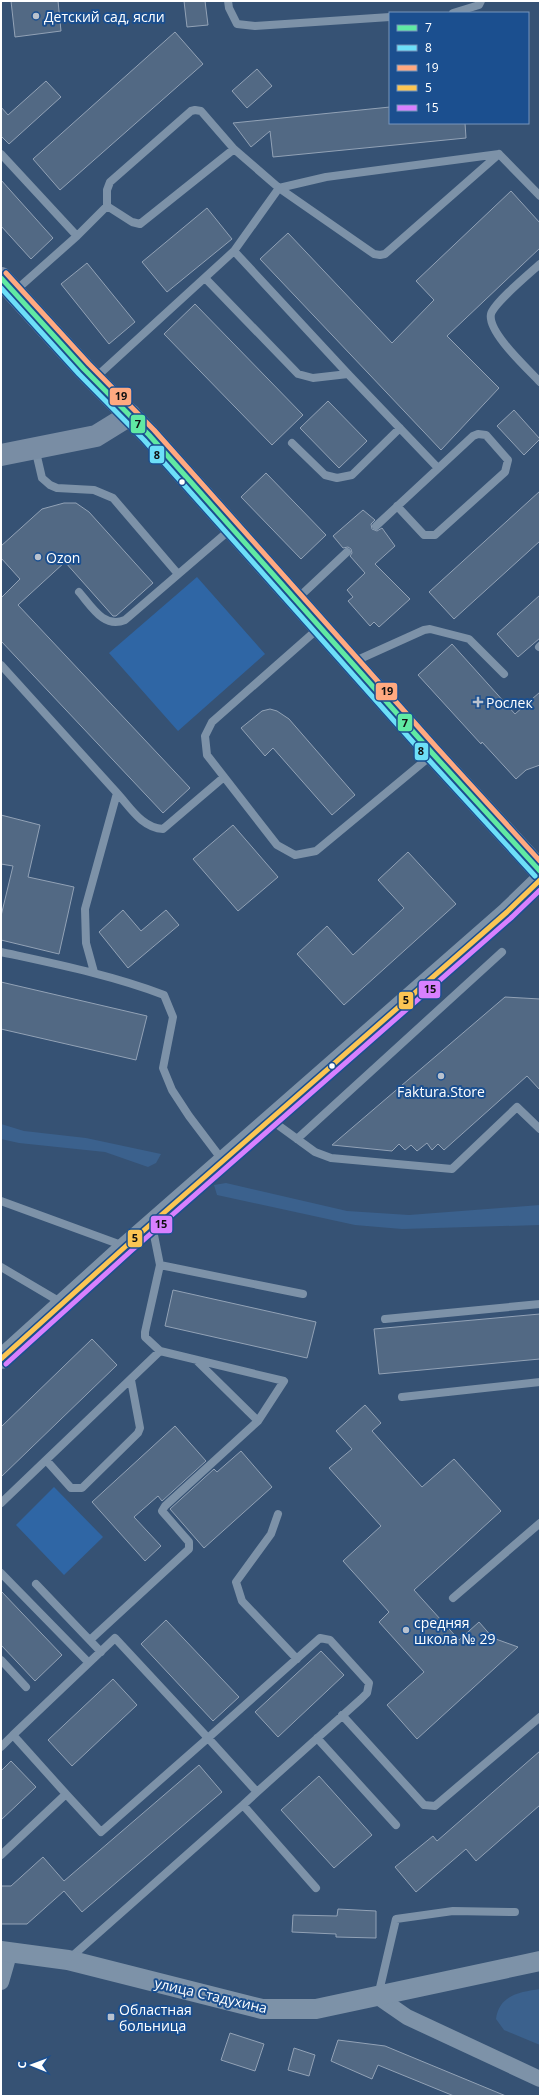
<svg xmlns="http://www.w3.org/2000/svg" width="541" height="2097" font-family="'Open Sans',sans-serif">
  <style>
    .green { fill: #2f66a5 }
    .water { fill: #3b618d }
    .building { fill: #526984; stroke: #92a2b6 }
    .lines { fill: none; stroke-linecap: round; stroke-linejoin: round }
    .service { stroke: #7d92a8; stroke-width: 8 }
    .minor { stroke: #7d92a8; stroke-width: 16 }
    .tertiary { stroke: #7d92a8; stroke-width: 20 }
    .secondary { stroke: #798da4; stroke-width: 22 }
    .primary { stroke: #7d8ea7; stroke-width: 22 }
    .bus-1-casing { stroke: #1b4f8f; stroke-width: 8 }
    .bus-2-casing { stroke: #1b4f8f; stroke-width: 8 }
    .bus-3-casing { stroke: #1b4f8f; stroke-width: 8 }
    .bus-4-casing { stroke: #1b4f8f; stroke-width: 8 }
    .bus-5-casing { stroke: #1b4f8f; stroke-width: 8 }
    .bus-1 { stroke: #60e9a3; stroke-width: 5 }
    .bus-2 { stroke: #6ddff8; stroke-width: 5 }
    .bus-3 { stroke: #ffa980; stroke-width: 5 }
    .bus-4 { stroke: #fcc553; stroke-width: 5 }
    .bus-5 { stroke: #d880ff; stroke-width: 5 }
    .poi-dot { fill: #b9c2ce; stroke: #1b4f8f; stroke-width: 1.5 }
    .bus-dot { fill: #fff; stroke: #1b4f8f; stroke-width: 1.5 }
    .labels { text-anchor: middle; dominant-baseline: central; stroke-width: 4; stroke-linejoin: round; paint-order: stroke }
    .poi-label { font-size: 14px; fill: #fff; stroke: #1b4f8f; text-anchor: start }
    .street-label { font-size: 14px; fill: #fff; stroke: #1b4f8f }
    .line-badge { stroke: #1b4f8f; stroke-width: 1.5 }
    .pale-badge-label { font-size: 11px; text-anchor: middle; font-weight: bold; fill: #111 }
  </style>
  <rect width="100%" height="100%" fill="#365274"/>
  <path class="green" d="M197,577L265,654L178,731L109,653Z
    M54,1487L103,1537L64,1575L16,1525Z"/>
  <path class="water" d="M1,1124L24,1131L86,1138L161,1154L156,1163L148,1167L105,1152L19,1143L1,1139Z
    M226,1183L347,1211L409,1215L540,1205V1225L402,1229L355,1225L217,1195L214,1185Z
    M540,1989V2045L504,2030L496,2019C499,1995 520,1992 540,1989Z"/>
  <path class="building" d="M11,1H58L61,31L15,37Z
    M184,1H205L208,25L187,27Z
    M175,32L203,64L60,190L33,159Z
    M257,69L272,86L247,108L232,91Z
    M46,81L61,97L9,144L1,136V107L8,115Z
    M390,107V123H465L466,138L273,157L270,131L251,147L233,123Z
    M1,180L53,238L31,259L1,226Z
    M511,191L540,223V248L447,336L499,388L441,450L260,259L288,233L392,343L434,300L416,281Z
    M207,208L232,239L167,292L142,262Z
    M87,263L135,322L109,344L61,284Z
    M195,304L303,415L272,445L164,334Z
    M328,401L367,441L339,468L300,428Z
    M514,410L540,439L524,455L497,426Z
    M266,473L326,535L301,559L241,497Z
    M540,491V541L454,619L429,592Z
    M64,503H76L89,512L153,583L116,616H113L65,562L18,605L190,788L163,813L1,641V598L20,579L1,558V546L42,509Z
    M363,510L375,520L371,524L372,529L377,531L382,528L395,546L375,564L410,599L379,627L374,622L370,626L348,601L353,597L347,590L365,573L350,556L352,553L351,549L348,547L343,548L333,536Z
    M540,595V638L518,657L497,634Z
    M452,644L515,714L540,692V765L526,770L516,779L482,742L481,744L418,675Z
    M270,709L277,711L289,719L355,795L332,815L273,748L265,756L241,728L262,711Z
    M1,815L40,825L28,877L74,887L59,954L1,940V916L13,866L1,864Z
    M233,825L278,877L238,911L193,859Z
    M408,852L456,904L344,1005L297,954L327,926L353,955L404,908L378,880Z
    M123,910L141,931L166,910L179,925L128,968L99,932Z
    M1,982L147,1016L136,1060L1,1029Z
    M505,997L540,999V1090L527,1076L444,1150L438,1144L432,1150L427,1143L417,1151L411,1145L405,1150L399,1144L392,1151L332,1145Z
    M173,1290L316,1322L307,1358L165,1326Z
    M540,1314V1359L379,1374L374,1329Z
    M92,1339L117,1365L1,1477V1427Z
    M365,1405L381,1423L372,1431L422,1487L454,1459L501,1511L414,1590L459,1640L479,1622L493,1638L518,1647L417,1739L387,1705L424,1672L379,1622L389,1612L343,1561L381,1526L329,1468L352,1449L336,1431Z
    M175,1426L206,1461L162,1501L158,1496L134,1517L161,1546L145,1561L92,1502Z
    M241,1451L272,1487L204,1548L170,1509L214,1469L217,1472Z
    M1,1591L62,1655L35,1681L1,1645Z
    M166,1620L239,1697L213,1721L141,1644Z
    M321,1651L344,1675L278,1737L255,1712Z
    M113,1679L137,1705L72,1766L48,1740Z
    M540,1751V1805L476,1861L466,1849L416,1892L395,1867L433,1836L437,1841Z
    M11,1761L36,1787L1,1820V1771Z
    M199,1765L222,1792L82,1912L64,1891L27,1924H1V1886H11L43,1857L64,1881Z
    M319,1776L372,1835L334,1868L281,1810Z
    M338,1909L376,1911V1938L336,1937V1934L292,1932L293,1915L337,1916Z
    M230,2033L264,2044L255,2071L221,2060Z
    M338,2040L385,2046L506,2096H454L378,2065L372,2079L331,2061Z
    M294,2048L315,2055L309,2076L288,2070Z"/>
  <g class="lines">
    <path class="service" d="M228,1L229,8L237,24L255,26L390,17
      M453,13L479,5L481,1
      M1,154L77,236
      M499,154L540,196
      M234,251L279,188L326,177L499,154L385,254L380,255L374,254L279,188L234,149
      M540,264C530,273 494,303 491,314C487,332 528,369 540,382
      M205,278L298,374L313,378L348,374
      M15,291L77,236L107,206V190L110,182L191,111L195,110L201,111L234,149L140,224L132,222L107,206
      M95,378L234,251L348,374L438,468
      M292,443L325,475L337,478L352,475L400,428
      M35,448L42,478L50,485L57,488L94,490L113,498L178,574
      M376,526L473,436L478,434L486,435L508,460L505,472L435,535H424L397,506
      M79,592C92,607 104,629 125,620L232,528
      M297,599L347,552
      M320,627L212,722L205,736L207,755L277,845L295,855L316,851L433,754
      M539,647L540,646
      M353,662L424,630L430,629L469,639L504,674
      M1,665L117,793L85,909L86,943L94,972
      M117,793C130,807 142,828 163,829L224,777
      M1,952C56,964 111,975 164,995L173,1017L163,1068L172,1090L189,1116L223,1161
      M271,1120L315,1152L331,1158L452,1169L517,1107L540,1129
      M297,1139L502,952
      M1,1201L124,1246
      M160,1265L303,1294
      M1,1267L62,1303
      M385,1319L540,1304
      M196,1360L258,1421
      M402,1397L540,1382
      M46,1460L71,1488H82L138,1433L140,1428L131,1380
      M1,1503L160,1351
      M278,1514L271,1534L236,1582L242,1601L297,1659
      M1,1573L89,1663
      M36,1584L101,1652
      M453,1598L540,1523
      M90,1640L189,1549V1542L162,1511L165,1506L258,1421L284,1381L160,1351L145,1337V1332L160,1265L152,1225
      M1,1660L26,1687
      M342,1715L424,1805L435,1806L540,1717
      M317,1738L396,1825
      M1,1747L13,1735
      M243,1805L316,1888
      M1,1855L66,1794L101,1832L208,1738L115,1638L13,1735L66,1794
      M69,1959L243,1805L257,1792L361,1699L367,1693L369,1683L330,1640L320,1638L208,1738L257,1792
      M378,1996L396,1919L453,1911L515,1912"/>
    <path class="minor" d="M1,1982L10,1951
      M378,1997L407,2017L540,2079"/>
    <path class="tertiary" d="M1,1359L126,1246L507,912L540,880
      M1,1951L68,1960L262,2009H316L540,1961"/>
    <path class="secondary" d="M1,455L96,436L130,415"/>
    <path class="primary" d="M1,278L84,369L149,435L433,754L540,871"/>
    <g class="bus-1-casing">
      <path id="bus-1" d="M1,278L84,369L149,435L433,754L540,871"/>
    </g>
    <g class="bus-2-casing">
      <path id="bus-2" d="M1,288L79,374L144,440L428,759L535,876"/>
    </g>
    <g class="bus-3-casing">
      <path id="bus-3" d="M6,273L89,364L154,430L438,749L540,861"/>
    </g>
    <g class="bus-4-casing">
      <path id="bus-4" d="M1,1359L126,1246L507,912L540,880"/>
    </g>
    <g class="bus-5-casing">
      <path id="bus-5" d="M6,1364L131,1251L512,917L540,890"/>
    </g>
    <use href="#bus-1" class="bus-1"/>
    <use href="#bus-2" class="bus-2"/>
    <use href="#bus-3" class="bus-3"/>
    <use href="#bus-4" class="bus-4"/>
    <use href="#bus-5" class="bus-5"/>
  </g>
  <g class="poi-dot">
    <circle cx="36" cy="16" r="4"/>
    <circle cx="38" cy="557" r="4"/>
    <path d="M476 696h4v4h4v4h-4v4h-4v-4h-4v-4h4z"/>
    <circle cx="441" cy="1076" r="4"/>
    <circle cx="406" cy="1630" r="4"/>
    <rect x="107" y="2013" width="8" height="8" rx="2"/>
  </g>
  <g class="bus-dot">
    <circle cx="182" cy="482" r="3.5"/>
    <circle cx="332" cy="1066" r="3.5"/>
  </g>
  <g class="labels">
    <g class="poi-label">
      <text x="44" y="16">Детский сад, ясли</text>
      <text x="46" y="557">Ozon</text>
      <text x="486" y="702">Рослек</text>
      <text x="441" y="1091" text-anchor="middle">Faktura.Store</text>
      <text x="414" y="1622">средняя<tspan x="414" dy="16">школа № 29</tspan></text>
      <text x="119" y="2009">Областная<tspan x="119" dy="16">больница</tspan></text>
    </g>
    <g class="street-label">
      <text transform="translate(211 1995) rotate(13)">улица Стадухина</text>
    </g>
  </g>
  <g class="line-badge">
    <rect x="109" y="387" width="23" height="19" rx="4" fill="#ffa980"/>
    <rect x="130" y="414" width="16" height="20" rx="4" fill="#60e9a3"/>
    <rect x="149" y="445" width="16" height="19" rx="4" fill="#6ddff8"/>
    <rect x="375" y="682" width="23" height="19" rx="4" fill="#ffa980"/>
    <rect x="397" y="713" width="16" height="19" rx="4" fill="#60e9a3"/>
    <rect x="414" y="742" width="15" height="19" rx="4" fill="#6ddff8"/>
    <rect x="418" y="980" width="23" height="19" rx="4" fill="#d880ff"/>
    <rect x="398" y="991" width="16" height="19" rx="4" fill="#fcc553"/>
    <rect x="150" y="1215" width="23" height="19" rx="4" fill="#d880ff"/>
    <rect x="127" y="1229" width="16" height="19" rx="4" fill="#fcc553"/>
  </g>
  <g class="pale-badge-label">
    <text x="121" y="400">19</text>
    <text x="138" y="428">7</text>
    <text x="157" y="459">8</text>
    <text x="387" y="695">19</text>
    <text x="405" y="727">7</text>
    <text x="421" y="755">8</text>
    <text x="430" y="993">15</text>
    <text x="406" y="1004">5</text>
    <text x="161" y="1228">15</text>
    <text x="135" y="1242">5</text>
  </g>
  <rect width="541" height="2097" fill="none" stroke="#ffffff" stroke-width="4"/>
  <rect x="389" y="12" width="140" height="112" fill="#1b4f8f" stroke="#7695bc"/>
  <rect x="397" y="25" width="20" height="6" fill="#60e9a3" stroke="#7695bc"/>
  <text x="425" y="32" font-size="12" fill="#ffffff">7</text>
  <rect x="397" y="45" width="20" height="6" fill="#6ddff8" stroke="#7695bc"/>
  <text x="425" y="52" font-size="12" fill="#ffffff">8</text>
  <rect x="397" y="65" width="20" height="6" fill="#ffa980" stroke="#7695bc"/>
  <text x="425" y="72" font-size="12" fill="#ffffff">19</text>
  <rect x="397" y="85" width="20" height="6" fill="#fcc553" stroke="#7695bc"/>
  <text x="425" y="92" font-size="12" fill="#ffffff">5</text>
  <rect x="397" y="105" width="20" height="6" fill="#d880ff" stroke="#7695bc"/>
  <text x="425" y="112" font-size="12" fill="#ffffff">15</text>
  <g transform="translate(32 2065) rotate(271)" stroke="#1b4f8f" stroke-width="3" paint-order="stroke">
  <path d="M0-3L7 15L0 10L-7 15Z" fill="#ffffff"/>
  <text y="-6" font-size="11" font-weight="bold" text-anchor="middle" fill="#ffffff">С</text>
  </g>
</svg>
